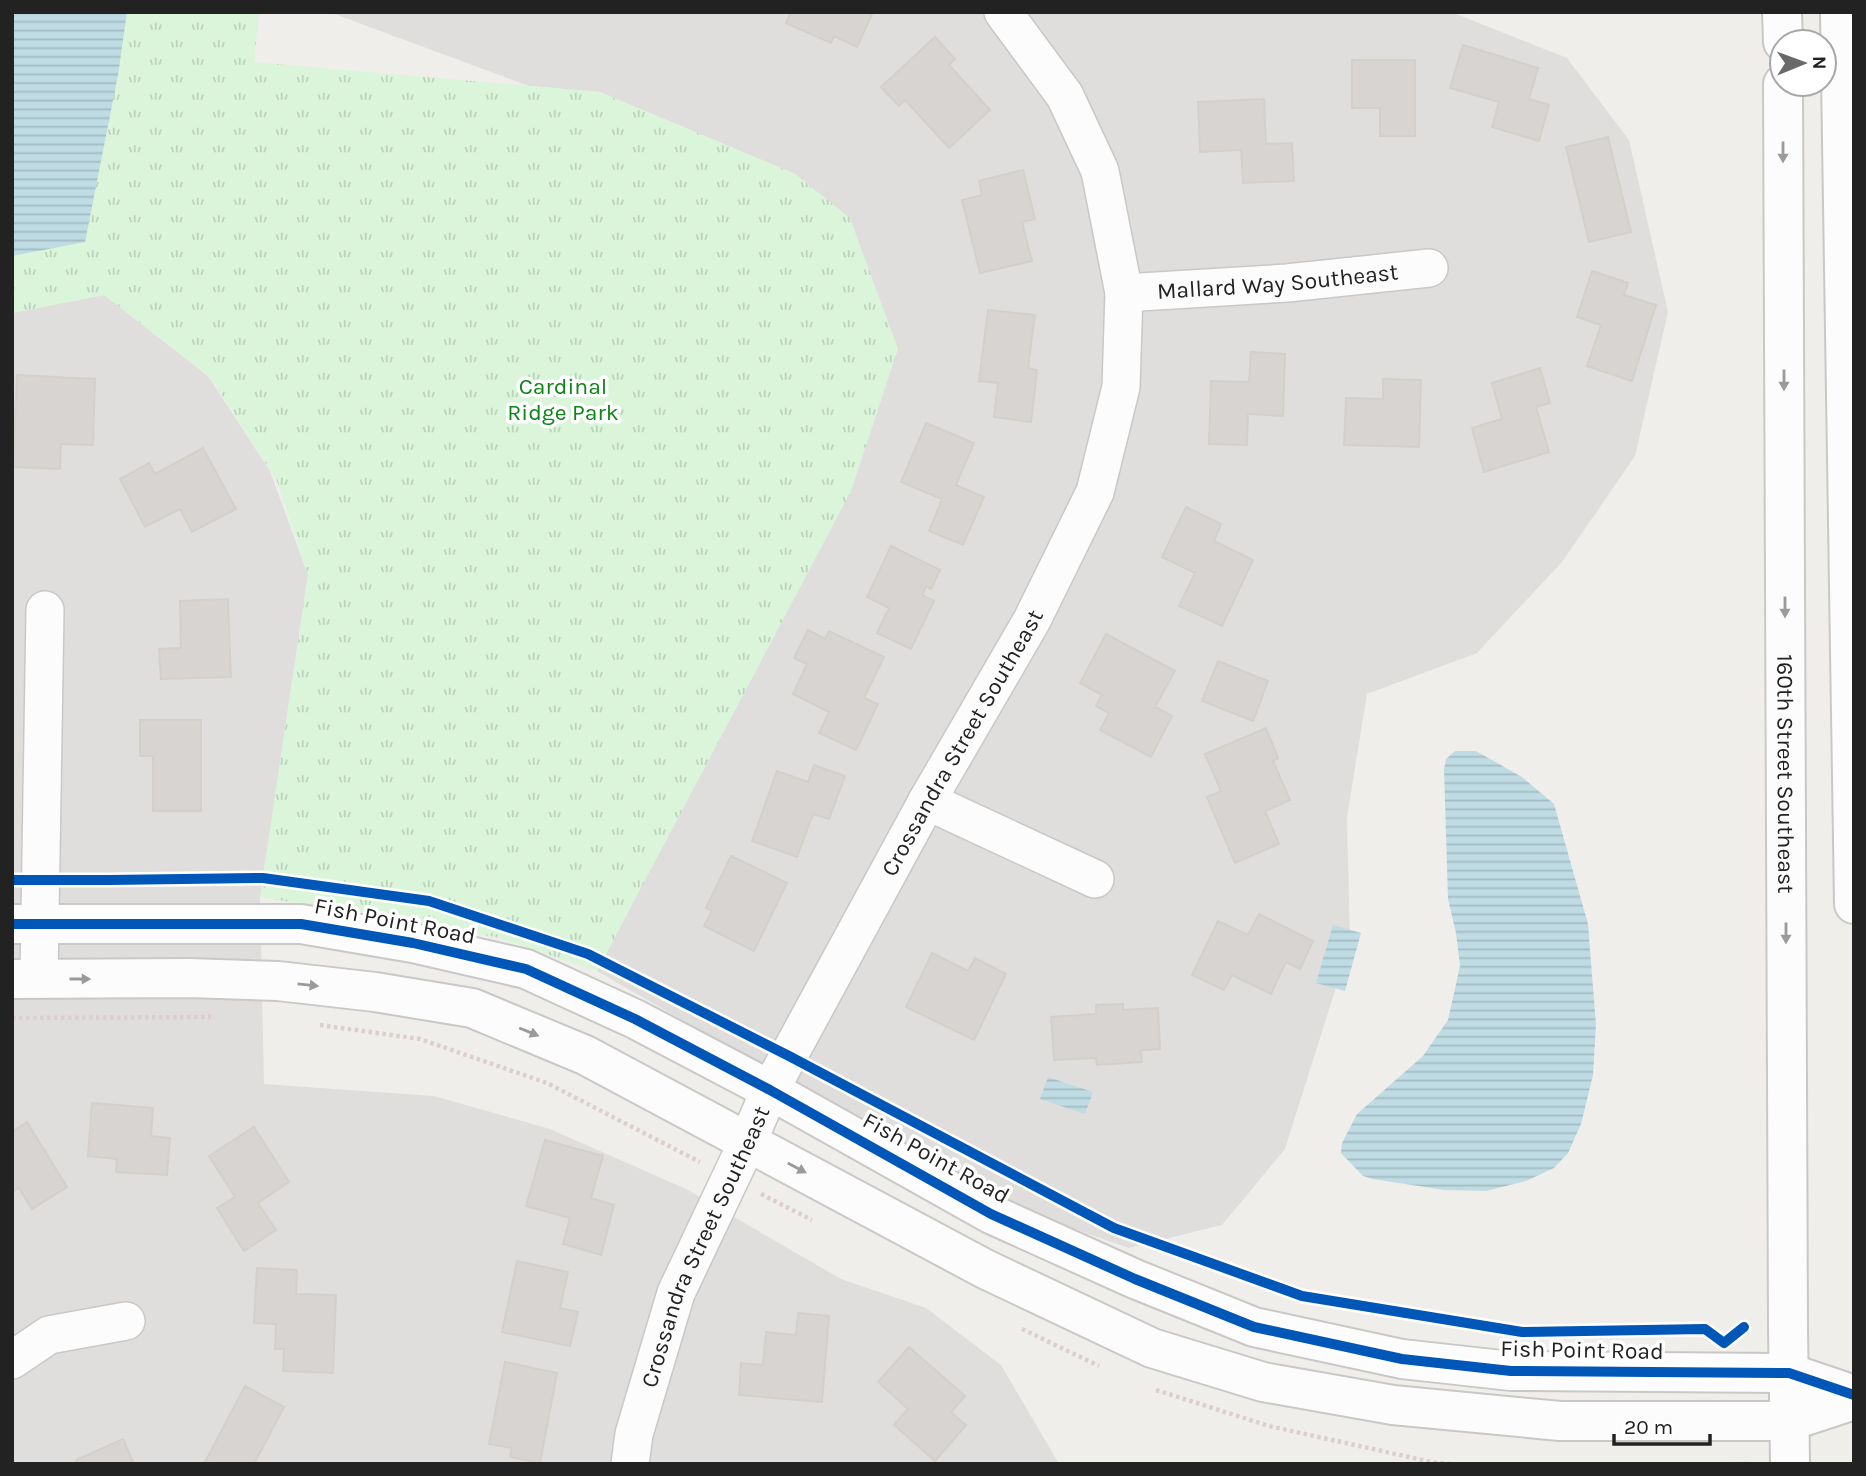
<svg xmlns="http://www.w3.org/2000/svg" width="1866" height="1476" font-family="Karla,sans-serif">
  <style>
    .residential { fill: #dfdedc }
    .park { fill: url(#park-tufts) }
    .water { fill: url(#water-rules) }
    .building { fill: #d7d4d2; stroke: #d3d0cc; stroke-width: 2 }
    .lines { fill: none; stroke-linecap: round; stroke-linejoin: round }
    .minor-casing { stroke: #c9c8c7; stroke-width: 40 }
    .tertiary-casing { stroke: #c9c8c7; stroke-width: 42 }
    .path { stroke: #dccecd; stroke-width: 4.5; stroke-dasharray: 3.5 3.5; stroke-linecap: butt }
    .minor { stroke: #fdfcfc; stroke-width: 37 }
    .tertiary { stroke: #fdfcfc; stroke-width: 38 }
    .cycleway-casing { stroke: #fff; stroke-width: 15 }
    .cycleway { stroke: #0057b8; stroke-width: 10 }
    .oneway { fill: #9a9a9a }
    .labels { text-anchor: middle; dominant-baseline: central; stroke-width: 7; stroke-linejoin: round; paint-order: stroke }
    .street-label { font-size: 23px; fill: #222; stroke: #fff }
    .park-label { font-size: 23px; fill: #0c8416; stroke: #fff }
  </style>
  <defs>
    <pattern id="park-tufts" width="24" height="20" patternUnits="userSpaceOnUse" patternTransform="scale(1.75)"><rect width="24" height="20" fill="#daf5da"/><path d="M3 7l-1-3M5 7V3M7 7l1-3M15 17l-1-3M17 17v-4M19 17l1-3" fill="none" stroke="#bbd2bb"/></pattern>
    <pattern id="water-rules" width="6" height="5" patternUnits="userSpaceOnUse" patternTransform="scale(1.75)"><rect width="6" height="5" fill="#bfdbe3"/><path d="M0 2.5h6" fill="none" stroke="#a4bcc2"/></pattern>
  </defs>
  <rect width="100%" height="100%" fill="#f0eeeb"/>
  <path class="residential" d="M329,12H1451L1567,58L1629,140L1668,312L1635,456L1562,562L1477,653L1367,694L1347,817L1350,943L1285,1149L1222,1225L1129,1248L963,1190L819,1099L597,971L858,470L795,174L600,92L529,86Z
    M104,295L208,376L270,471L308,575L260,897L264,1084L434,1096L550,1129L686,1189L841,1279L926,1308L1001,1365L1059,1464H12V313Z"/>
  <path class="park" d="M12,12H259L254,62L600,92L795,174L850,218L898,349L851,491L597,971L495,937L260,897L308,575L277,481L211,378L104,295L12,313Z"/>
  <path class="water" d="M12,12H127L118,75L85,242L12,256Z
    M1455,751H1476L1522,777L1554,804L1588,924L1596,1025L1593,1075L1581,1124L1568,1153L1554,1168L1526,1181L1486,1191L1444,1190L1373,1179L1363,1176L1341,1153L1342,1143L1357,1114L1423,1056L1448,1020L1460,966L1456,933L1448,899L1444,769L1446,759Z
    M1333,925L1361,933L1345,991L1316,983Z
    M1048,1077L1093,1092L1085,1114L1040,1099Z"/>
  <path class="building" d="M791,12H873L857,47L834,36L831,43L786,23Z
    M935,37L955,59L949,65L990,110L949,148L905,100L899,106L881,87Z
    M1463,45L1538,68L1529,99L1549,105L1539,141L1492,127L1499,102L1450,88Z
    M1352,60H1415V136H1380V108H1352Z
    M1264,99L1266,144L1292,143L1294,181L1243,183L1241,150L1200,152L1198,102Z
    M1608,137L1631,232L1589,242L1566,147Z
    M1023,170L1035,219L1022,222L1032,261L980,273L962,200L982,195L979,181Z
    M1592,271L1628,283L1624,295L1656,305L1632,381L1587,366L1601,325L1577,317Z
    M988,310L1035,315L1028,368L1037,370L1031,422L994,417L998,383L979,381Z
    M1251,352L1285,354L1283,416L1248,414L1247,445L1209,444L1211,381L1249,382Z
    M1540,368L1550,403L1536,407L1549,452L1484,472L1472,428L1502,419L1492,383Z
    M17,375L95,379L93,445L61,444L60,469L13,467Z
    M1383,379L1421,380L1419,447L1344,445L1346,398L1383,399Z
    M926,423L974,443L956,485L984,497L963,545L929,531L942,499L901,482Z
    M203,448L236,509L192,532L180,509L145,527L120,479L149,463L155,474Z
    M1186,507L1221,524L1214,541L1253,560L1222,626L1179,606L1195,573L1162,557Z
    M891,546L940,570L931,589L926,586L922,595L934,601L911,649L877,633L889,608L867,597Z
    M228,599L231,677L161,679L159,649L181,648L180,601Z
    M808,630L825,639L829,631L884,657L864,698L878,704L856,750L819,733L829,712L793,694L807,664L794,658Z
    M1106,634L1175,671L1155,707L1172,716L1151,757L1100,730L1109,713L1096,706L1102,695L1080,683Z
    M1218,661L1268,681L1253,721L1202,701Z
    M140,720H201V811H153V756H140Z
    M1266,728L1278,758L1273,761L1290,800L1265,811L1279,844L1235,863L1207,797L1221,791L1205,754Z
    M814,765L845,776L829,819L813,814L797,857L752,841L777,771L808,782Z
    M731,856L787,883L754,951L704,926L712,911L706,908Z
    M1259,914L1313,941L1300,969L1286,962L1271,994L1232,975L1224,990L1192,975L1218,921L1248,935Z
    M932,953L968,971L975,958L1006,974L974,1040L906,1007Z
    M1123,1004V1010L1158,1008L1160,1049L1141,1050L1142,1062L1097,1065L1096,1058L1054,1060L1051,1017L1096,1014V1005Z
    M92,1103L153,1108L151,1136L170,1138L167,1175L116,1172L117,1159L88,1156Z
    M27,1122L67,1187L32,1209L19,1188L12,1192V1132Z
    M254,1127L289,1182L258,1203L276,1230L244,1251L217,1208L235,1197L209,1156Z
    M545,1140L603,1156L591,1198L614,1205L601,1255L563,1244L570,1218L526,1206Z
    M517,1261L568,1272L560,1308L578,1312L570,1346L502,1332Z
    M257,1268L297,1270L296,1294L336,1295L333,1373L283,1371L284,1349H275L276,1324L254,1323Z
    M798,1313L829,1316L822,1402L739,1395L741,1363L763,1365L766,1332L796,1335Z
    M909,1347L965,1396L951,1412L966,1425L935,1461L894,1425L908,1409L878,1382Z
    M505,1362L557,1373L540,1463L510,1457L512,1448L489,1444Z
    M245,1386L284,1407L254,1464H204Z
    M123,1439L134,1464H78L76,1460Z"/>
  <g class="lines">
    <g class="minor-casing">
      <g id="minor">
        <path id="s1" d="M1124,293L1287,283L1429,268"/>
        <path d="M927,801L1095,879"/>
        <path d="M39,979L45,610"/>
        <path d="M12,1360L49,1335L126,1321"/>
        <path id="s2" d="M630,1464L634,1434L676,1293L748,1141L770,1090L927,801L1032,620L1095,492L1121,387L1124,293L1100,171L1065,96L1003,12"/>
      </g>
    </g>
    <g class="tertiary-casing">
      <g id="tertiary">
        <path d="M1782,12L1783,42"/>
        <path d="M1840,12L1854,904"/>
        <path id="s3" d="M1783,84L1788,1328L1790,1464"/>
        <path d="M12,924H301L413,943L526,969L635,1019L770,1090L991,1214L1135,1279L1254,1327L1402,1359L1511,1371L1789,1373L1854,1395"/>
        <path d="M12,979L189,978L278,981L375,992L472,1008L585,1055L985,1269L1152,1348L1263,1382L1393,1405L1560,1421H1790L1854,1400"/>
      </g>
    </g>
    <path class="path" d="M12,1018L211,1017
      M320,1025L420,1039L547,1083L700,1162
      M761,1194L812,1220
      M1022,1329L1099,1366
      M1156,1390L1269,1426L1436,1463L1453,1464
      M1729,1464H1750"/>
    <use href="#minor" class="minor"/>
    <use href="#tertiary" class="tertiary"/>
    <g class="cycleway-casing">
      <path id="cycleway" d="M12,880H109L263,878L429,901L588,954L789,1056L1114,1228L1302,1296L1522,1332L1705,1329L1724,1343L1744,1327
        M12,924H301L413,943L526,969L635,1019L770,1090L991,1214L1135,1279L1254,1327L1402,1359L1511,1371L1789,1373L1854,1395"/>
    </g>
    <use href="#cycleway" class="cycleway"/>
  </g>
  <defs><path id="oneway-solid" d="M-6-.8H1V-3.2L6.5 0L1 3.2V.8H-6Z" transform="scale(1.75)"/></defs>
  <g class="oneway">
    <use href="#oneway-solid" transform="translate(1783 152) rotate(90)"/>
    <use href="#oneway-solid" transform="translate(1784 380) rotate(90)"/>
    <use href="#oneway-solid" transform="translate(1785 607) rotate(90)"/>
    <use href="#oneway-solid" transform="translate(1786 933) rotate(90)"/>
    <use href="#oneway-solid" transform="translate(80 979)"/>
    <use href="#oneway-solid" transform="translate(308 985) rotate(6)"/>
    <use href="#oneway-solid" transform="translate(529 1032) rotate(22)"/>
    <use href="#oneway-solid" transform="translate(797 1168) rotate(28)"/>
  </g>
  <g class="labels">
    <g class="street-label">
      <text stroke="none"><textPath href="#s1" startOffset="154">Mallard Way Southeast</textPath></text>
      <text stroke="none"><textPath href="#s2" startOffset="798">Crossandra Street Southeast</textPath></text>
      <text stroke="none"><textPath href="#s3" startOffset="690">160th Street Southeast</textPath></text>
      <text transform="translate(395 921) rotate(11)">Fish Point Road</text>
      <text transform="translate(936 1158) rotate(29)">Fish Point Road</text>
      <text stroke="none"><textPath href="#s2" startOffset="231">Crossandra Street Southeast</textPath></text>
      <text transform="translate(1582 1350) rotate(1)">Fish Point Road</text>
    </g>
    <g class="park-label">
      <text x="563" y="386">Cardinal<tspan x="563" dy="26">Ridge Park</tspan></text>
    </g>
  </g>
  <rect width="1866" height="1476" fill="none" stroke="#222222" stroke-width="28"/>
  <g transform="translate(1803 63) rotate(89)"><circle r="33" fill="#ffffff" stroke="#a7a7a7" stroke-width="2"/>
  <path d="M0-5L12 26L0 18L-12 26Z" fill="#6a6968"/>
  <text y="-10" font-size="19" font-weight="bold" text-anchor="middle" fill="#222222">N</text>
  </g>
  <path d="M1614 1434v10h96v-10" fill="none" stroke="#222222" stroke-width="3.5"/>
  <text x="1624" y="1434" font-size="21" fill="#222222" stroke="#ffffff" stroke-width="5" paint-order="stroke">20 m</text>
</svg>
